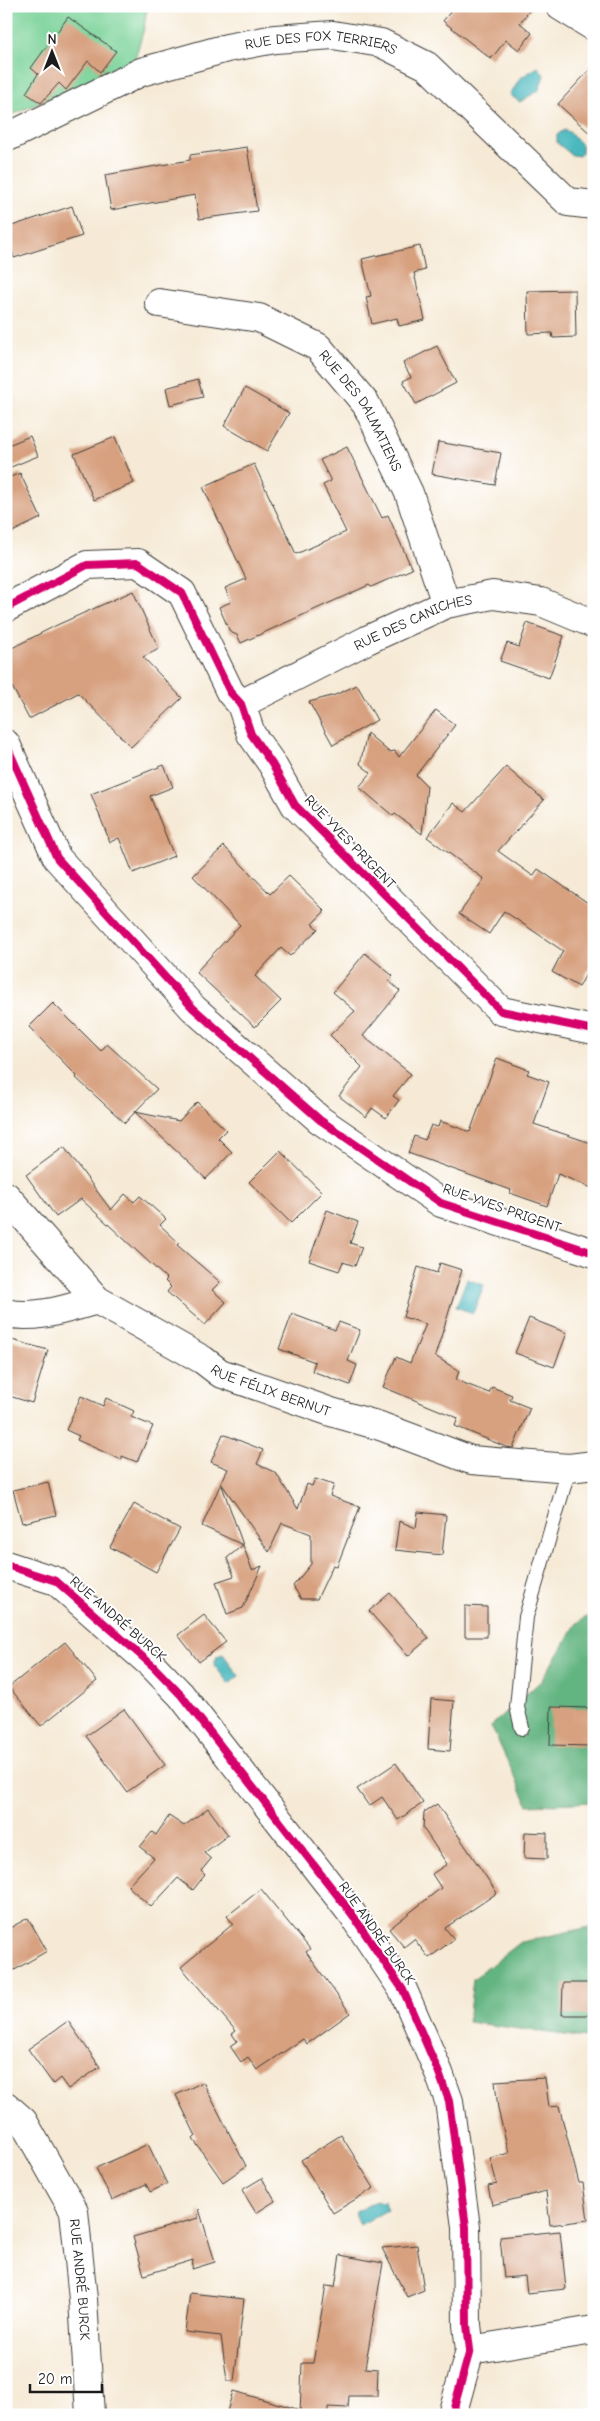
<svg xmlns="http://www.w3.org/2000/svg" width="600" height="2421" font-family="'Comic Neue',sans-serif">
  <style>
    .green { fill: #79d298; stroke: #4a775a }
    .forest { fill: #62b480; stroke: #3f684e }
    .water { fill: #48b8be; stroke: #326a6d }
    .building { fill: #d7a07f }
    .lines { fill: none; stroke-linecap: round; stroke-linejoin: round }
    .service-casing { stroke: #3d3b38; stroke-width: 16 }
    .minor-casing { stroke: #3d3b38; stroke-width: 30 }
    .tertiary-casing { stroke: #3d3b38; stroke-width: 30 }
    .service { stroke: #fff; stroke-width: 14 }
    .minor { stroke: #fff; stroke-width: 28 }
    .tertiary { stroke: #fff; stroke-width: 28 }
    .cycleway-casing { stroke: #fff; stroke-width: 11 }
    .cycleway { stroke: #d6006c; stroke-width: 8 }
    .labels { text-anchor: middle; dominant-baseline: central; stroke-width: 4; stroke-linejoin: round; paint-order: stroke }
    .street-label { font-size: 14px; fill: #1c1c1c; stroke: #fff }
  </style>
  <rect width="100%" height="100%" fill="#fff"/>
  <filter id="ink" filterUnits="userSpaceOnUse"><feTurbulence type="fractalNoise" baseFrequency=".02" numOctaves="2"/><feDisplacementMap in="SourceGraphic" scale="10" xChannelSelector="R" yChannelSelector="G"/><feConvolveMatrix kernelMatrix="1 2 1 2 8 2 1 2 1" color-interpolation-filters="sRGB"/></filter>
  <filter id="wash" filterUnits="userSpaceOnUse"><feTurbulence type="fractalNoise" baseFrequency=".0096" numOctaves="4" result="noise"/><feDisplacementMap in="SourceGraphic" scale="20" xChannelSelector="R" yChannelSelector="G"/><feGaussianBlur stdDeviation="1.12" result="paint"/><feColorMatrix in="noise" values="0 0 0 0 0 0 0 0 0 0 0 0 0 0 0 0 0 1.4 0 .05"/><feComposite in="paint" operator="in"/></filter>
  <g filter="url(#wash)">
    <rect width="100%" height="100%" fill="#f6ead6"/>
    <path class="green" d="M6,6H147L144,28L134,62L6,117Z"/>
    <path class="forest" d="M594,1612V1802L528,1805L491,1726L541,1681L577,1623Z
      M594,1926V2039L468,2022L473,1979L521,1942Z"/>
    <path class="water" d="M538,67L544,75L539,90L520,102L510,95L520,78Z
      M564,130L571,133L582,146V153L579,156L572,155L557,143V135Z
      M467,1279L484,1285L473,1313L456,1307Z
      M223,1654L239,1676L229,1684L214,1665L217,1656Z
      M378,2200L381,2202L385,2201L387,2210L360,2225L354,2213Z"/>
    <g id="blocks">
      <path class="building" d="M455,6H533L520,23L532,33L519,50L506,40L491,59L443,21Z
        M68,17L116,51L100,72L88,61L66,90L59,83L41,103L26,93L38,74L31,68Z
        M594,65V137L558,104Z
        M247,147L257,211L199,219L195,195L111,210L105,175L190,160V155Z
        M72,206L82,236L14,258L6,228Z
        M420,246L425,270L414,273L425,320L399,326L397,318L372,324L366,297L371,296L362,259Z
        M575,290L576,337L553,338L552,333L528,334L527,291Z
        M437,346L456,383L416,404L403,381L411,377L403,363Z
        M198,379L203,397L170,405L166,388Z
        M245,388L289,413L267,451L224,426Z
        M30,436L38,456L11,467L6,454V446Z
        M115,437L134,483L94,500L74,454Z
        M438,442L501,453L495,485L432,474Z
        M347,447L382,518L388,515L412,569L371,587L369,585L241,643L237,635L230,632L219,607L231,602L225,588L246,579L203,487L254,464L296,554L346,532L323,485L331,481L320,460Z
        M20,473L41,518L6,535V479Z
        M133,591L159,649L143,657L182,698L131,747L78,693L29,719L6,675V651L57,625Z
        M527,623L564,636L549,678L500,661L507,643L519,647Z
        M357,685L377,720L333,745L309,702L335,695Z
        M436,710L455,725L416,775L427,786L422,834L395,814L393,816L359,787L371,773L360,764L367,733L389,752L395,751L399,757Z
        M164,765L173,787L150,796L174,856L133,873L119,838L110,842L91,794Z
        M506,767L544,800L498,851L533,876L538,869L594,907V960L579,987L552,972L563,951L504,911L489,934L459,914L484,879L427,837L453,803L465,812Z
        M224,846L270,894L289,876L325,911L312,924L318,929L290,956L281,948L255,976L281,1001L255,1027L196,972L240,925L193,876Z
        M365,953L393,976L389,981L400,991L363,1036L411,1074L393,1096L399,1100L386,1118L372,1108L366,1117L339,1096L362,1067L330,1035L355,1011L333,992Z
        M53,1003L101,1051L107,1044L157,1089L135,1112L179,1121L197,1102L226,1130L218,1138L232,1152L206,1179L135,1112L125,1123L76,1078L77,1076L29,1027Z
        M497,1058L529,1070L527,1074L549,1082L534,1124L594,1144V1189L558,1174L547,1206L510,1193L511,1190L408,1153L414,1136L425,1140L431,1125L438,1127L440,1121L470,1132Z
        M64,1147L111,1210L125,1194L134,1202L140,1196L166,1219L160,1225L179,1243L177,1245L220,1282L212,1290L226,1302L205,1325L167,1292L171,1287L165,1281L167,1279L81,1199L56,1217L26,1175Z
        M280,1151L322,1192L291,1223L249,1182Z
        M327,1210L358,1222L350,1243L362,1247L355,1266L343,1262L339,1271L309,1261Z
        M440,1263L462,1270L435,1356L459,1371L456,1380L489,1393L492,1387L512,1395L510,1400L530,1408L513,1448L506,1447L455,1426L458,1418L383,1387L396,1357L410,1363L426,1324L403,1317L418,1267L437,1273Z
        M292,1314L335,1330L339,1322L360,1330L348,1361L357,1365L350,1385L312,1371L315,1362L279,1349Z
        M529,1318L567,1333L554,1367L515,1353Z
        M12,1340L48,1350L32,1403L6,1395V1360Z
        M81,1396L103,1406L106,1398L134,1411L131,1417L153,1426L137,1462L122,1456V1460L77,1440L79,1436L66,1430Z
        M223,1434L263,1450L257,1464L276,1473L298,1509L307,1484L312,1486L315,1479L334,1485L330,1496L360,1507L337,1566L333,1565L317,1599H301L293,1586L311,1564V1534L282,1523L269,1552L221,1483L228,1469L211,1462Z
        M48,1482L56,1515L22,1523L13,1490Z
        M221,1483L243,1545L202,1526Z
        M134,1504L180,1529L156,1572L110,1547Z
        M418,1512L446,1515L442,1555L395,1550L399,1521L416,1528Z
        M243,1545L252,1570L262,1566L243,1608L227,1614L216,1582L234,1576L227,1558Z
        M390,1593L429,1638L408,1656L369,1611Z
        M465,1606L487,1607V1637H465Z
        M204,1615L226,1642L199,1662L178,1635Z
        M65,1642L97,1681L41,1726L9,1687Z
        M431,1699L454,1701L450,1751L428,1749Z
        M551,1707L590,1708V1746L550,1745Z
        M124,1709L165,1765L127,1792L86,1736Z
        M396,1763L423,1803L398,1820L382,1797L369,1806L357,1789Z
        M437,1804L497,1893L445,1928L454,1939L429,1958L414,1939L404,1947L389,1929L441,1888L432,1874L447,1864L423,1828L424,1812Z
        M208,1808L228,1835L204,1853L211,1859L201,1871L205,1875L193,1890L178,1878L151,1907L128,1886L154,1858L140,1847L152,1832L156,1835L169,1816L184,1826Z
        M525,1832L547,1833V1859L524,1858Z
        M261,1889L310,1949L306,1952L350,2013L307,2044L303,2039L257,2070L248,2057L241,2062L230,2046L237,2041L232,2034L236,2031L181,1967L233,1924L227,1916Z
        M28,1918L47,1951L6,1975V1930Z
        M563,1983H594V2015H562Z
        M68,2021L100,2067L68,2089L60,2078L53,2084L28,2049Z
        M545,2078L549,2107L559,2106L579,2183H583L588,2220L550,2225L546,2191L492,2205L488,2186L497,2184L490,2158L509,2153L498,2109L495,2081Z
        M203,2082L246,2166L223,2182L193,2139L196,2136L176,2095Z
        M341,2135L374,2188L333,2213L301,2160Z
        M148,2144L167,2184L150,2192L146,2184L112,2200L96,2168Z
        M262,2178L275,2201L256,2213L242,2190Z
        M199,2209L215,2262L192,2269L193,2260L144,2275L133,2237L198,2218Z
        M560,2231L566,2289L527,2293L525,2276L504,2278L500,2237Z
        M417,2245L424,2290L407,2297L382,2248Z
        M340,2255L383,2263L365,2368L378,2369L377,2396H349L348,2408L328,2407V2414H300L302,2363H313L326,2286L335,2287Z
        M190,2293L244,2299L234,2381H227L221,2336L185,2332Z
        M233,2391L297,2409L296,2415H226Z"/>
    </g>
  </g>
  <g filter="url(#ink)">
    <use href="#blocks" fill-opacity="0" stroke="#3d3b38" stroke-width="1"/>
    <g class="lines">
      <g class="service-casing">
        <path id="service" d="M522,1728L517,1707L526,1617L569,1468"/>
      </g>
      <g class="minor-casing">
        <g id="minor">
          <path d="M560,6L594,27"/>
          <path id="s1" d="M6,138L141,72L227,48L275,39L333,35L381,43L427,66L568,202L594,205"/>
          <path id="s2" d="M159,303L259,318L318,347L366,404L409,493L446,604"/>
          <path d="M6,608L87,565L138,563L182,593L230,692L241,704L251,734L272,764L295,805L501,1011L594,1030"/>
          <path id="s3" d="M241,704L367,640L446,604L493,595L541,602L594,624"/>
          <path d="M6,744L57,858L193,1008L320,1120L441,1203L594,1253"/>
          <path id="s4" d="M6,1196L97,1300L203,1360L220,1373L331,1412L380,1426L471,1460L569,1468L594,1465"/>
          <path d="M6,1313C35,1320 69,1308 97,1300"/>
          <path d="M470,2350L594,2330"/>
        </g>
      </g>
      <g class="tertiary-casing">
        <g id="tertiary">
          <path d="M6,1565L56,1581L153,1666L181,1695L352,1914L403,1990L439,2073L449,2101L466,2227L467,2325L470,2350L452,2415"/>
          <path id="s5" d="M6,2106L23,2121L74,2211L83,2299L90,2415"/>
        </g>
      </g>
      <use href="#service" class="service"/>
      <use href="#minor" class="minor"/>
      <use href="#tertiary" class="tertiary"/>
      <g class="cycleway-casing">
        <path id="cycleway" d="M6,608L87,565L138,563L182,593L230,692L241,704L251,734L272,764L295,805L501,1011L594,1030
          M6,744L57,858L193,1008L320,1120L441,1203L594,1253
          M6,1565L56,1581L153,1666L181,1695L352,1914L403,1990L439,2073L449,2101L466,2227L467,2325L470,2350L452,2415"/>
      </g>
      <use href="#cycleway" class="cycleway"/>
    </g>
  </g>
  <g class="labels">
    <g class="street-label">
      <text stroke="none"><textPath href="#s1" startOffset="335">RUE DES FOX TERRIERS</textPath></text>
      <text stroke="none"><textPath href="#s2" startOffset="244">RUE DES DALMATIENS</textPath></text>
      <text stroke="none"><textPath href="#s3" startOffset="191">RUE DES CANICHES</textPath></text>
      <text transform="translate(350 842) rotate(46)">RUE YVES PRIGENT</text>
      <text transform="translate(502 1208) rotate(19)">RUE YVES PRIGENT</text>
      <text stroke="none"><textPath href="#s4" startOffset="335">RUE FÉLIX BERNUT</textPath></text>
      <text transform="translate(118 1619) rotate(41)">RUE ANDRÉ BURCK</text>
      <text transform="translate(377 1933) rotate(55)">RUE ANDRÉ BURCK</text>
      <text stroke="none"><textPath href="#s5" startOffset="195">RUE ANDRÉ BURCK</textPath></text>
    </g>
  </g>
  <rect width="600" height="2421" fill="none" stroke="#fff" stroke-width="25"/>
  <g transform="translate(52 52)" stroke="#ffffff" stroke-width="4" paint-order="stroke">
  <path d="M0-4L9 19L0 12L-9 19Z" fill="#1c1c1c"/>
  <text y="-8" font-size="14" font-weight="bold" text-anchor="middle" fill="#1c1c1c">N</text>
  </g>
  <path d="M30 2384v8h72v-8" fill="none" stroke="#1c1c1c" stroke-width="2.5"/>
  <text x="38" y="2384" font-size="15" fill="#1c1c1c" stroke="#ffffff" stroke-width="4" paint-order="stroke">20 m</text>
</svg>
